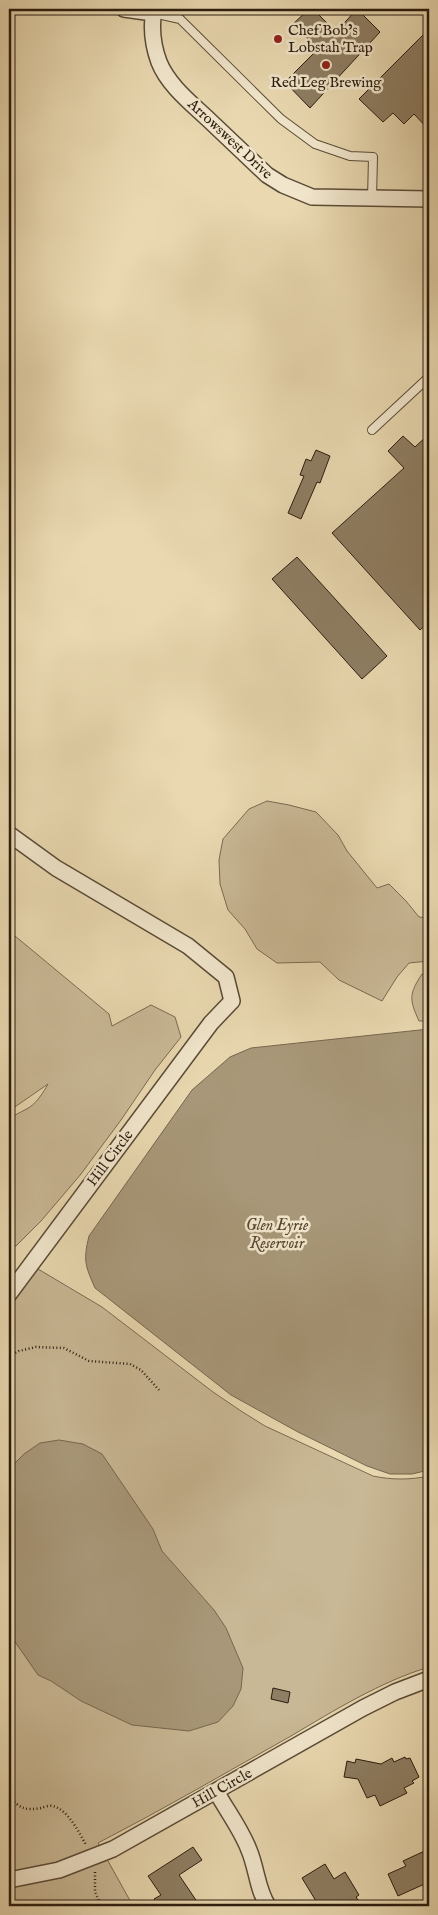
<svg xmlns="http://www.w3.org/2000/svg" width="438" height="1915" font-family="'IM FELL English',serif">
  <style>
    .green { fill: #c9b895; stroke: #7a6a52 }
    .water { fill: #a89879; stroke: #76664f }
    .building { fill: #8e7e63; stroke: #2b1c0f }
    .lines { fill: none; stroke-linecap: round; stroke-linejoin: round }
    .lane-casing { stroke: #5a4b37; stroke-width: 10 }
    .street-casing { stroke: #5a4b37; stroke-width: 18 }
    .path { stroke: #2b1c0f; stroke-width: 2.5; stroke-dasharray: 1 2.5; stroke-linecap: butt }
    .lane { stroke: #f1e6cc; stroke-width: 8 }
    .street { stroke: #f1e6cc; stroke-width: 15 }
    .poi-dot { fill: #8f2418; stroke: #f1e6cc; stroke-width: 2 }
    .labels { text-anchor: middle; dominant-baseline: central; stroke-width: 5; stroke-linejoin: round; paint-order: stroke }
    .poi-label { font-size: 15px; fill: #2b1c0f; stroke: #f1e6cc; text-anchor: start }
    .street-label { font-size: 15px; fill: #2b1c0f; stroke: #f1e6cc }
    .water-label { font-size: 16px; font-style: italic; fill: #574734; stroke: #f1e6cc }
  </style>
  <rect width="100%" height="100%" fill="#e9d8b0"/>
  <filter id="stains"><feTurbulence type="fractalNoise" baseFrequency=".004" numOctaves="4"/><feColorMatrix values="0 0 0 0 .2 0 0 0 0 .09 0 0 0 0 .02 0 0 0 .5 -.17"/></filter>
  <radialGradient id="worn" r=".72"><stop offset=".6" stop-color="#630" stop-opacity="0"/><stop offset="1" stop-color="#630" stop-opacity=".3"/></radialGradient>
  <path class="green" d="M267,801L289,805L316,812L338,835L347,851L377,888L389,884L406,901L419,917L429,918V961L409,963L397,977L382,1001L339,980L320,962L277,963L257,949L245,929L228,910L220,884L219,860L223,839L249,809Z
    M9,931L109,1014L112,1026L151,1005L175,1017L181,1037L155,1070L121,1120L81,1174L41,1221L16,1246H9V1121C14,1114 22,1112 30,1107C37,1102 43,1093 48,1084L9,1111Z
    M429,973V1021H419C409,999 409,994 422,974Z
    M38,1269L102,1307L213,1392L241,1411L265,1426L373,1476C392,1480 410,1480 429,1476V1667C380,1682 335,1710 291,1736C227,1772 164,1809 98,1843L133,1906H9V1307Z"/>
  <path class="water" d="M429,1029V1470L412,1474H390L367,1466L298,1432L231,1395L95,1288C85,1265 83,1261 89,1236L192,1090L230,1057L251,1048Z
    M59,1440L83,1444L102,1454L153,1529L162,1551L214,1610L226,1628L243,1668L241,1689L233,1706L218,1722L189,1731L132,1725L81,1701L51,1681L38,1675L9,1633V1469L24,1454L40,1443Z"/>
  <path class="building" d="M309,9H313L336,32L357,9L380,32L310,108L285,82L318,49L293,24Z
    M429,29V130L414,114L404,124L393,113L383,122L359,99Z
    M429,434V622L420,630L332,533L404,468L388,451L403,436L415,447Z
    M316,450L330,456L320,483L317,482L301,519L288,513L304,476L300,475L306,459L311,461Z
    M297,557L387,656L362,679L272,579Z
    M273,1688L290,1692L288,1703L271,1699Z
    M405,1757L406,1759L410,1758L419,1777L412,1781L414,1783L404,1788L407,1793L380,1806L375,1795L367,1798L358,1779L344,1777L347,1761L355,1763L356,1759L381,1764L392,1758L394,1762Z
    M193,1847L202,1860L179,1875L200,1906H159L154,1899L161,1895L148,1876Z
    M429,1849V1882L398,1896L388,1874L406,1866L403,1861Z
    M325,1864L334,1879L345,1872L359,1895L356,1897L362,1906H319L302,1878Z"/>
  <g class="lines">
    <g class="lane-casing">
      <path id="lane" d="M153,13L180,19L281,119L315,144L350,156L373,157L372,199
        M372,430L429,377"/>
    </g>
    <g class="street-casing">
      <path id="street" d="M124,9L153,13
        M154,9C151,26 153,46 159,62C168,85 191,103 209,120C228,138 248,157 267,175L283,185L312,197L429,199
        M9,834L56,868L188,946L226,977L232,1001L211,1023L9,1294
        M216,1791C227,1811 241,1829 249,1850C257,1869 257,1889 268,1906
        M9,1880L59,1870L113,1849L363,1708L395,1692L429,1679"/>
    </g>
    <path class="path" d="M9,1356L19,1351L36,1347L64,1348L89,1361L130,1364L141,1370L159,1390
      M9,1797C20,1808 25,1811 41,1808C44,1807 49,1805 53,1806C68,1810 79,1832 86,1845
      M95,1872V1892L101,1906"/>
    <use href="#lane" class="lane"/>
    <use href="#street" class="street"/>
  </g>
  <g class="poi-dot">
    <circle cx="278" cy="39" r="5"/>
    <circle cx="326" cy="65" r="5"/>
  </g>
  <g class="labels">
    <g class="poi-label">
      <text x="288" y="30">Chef Bob’s<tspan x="288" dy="17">Lobstah Trap</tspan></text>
      <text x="326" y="82" text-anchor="middle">Red Leg Brewing</text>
    </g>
    <g class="street-label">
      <text transform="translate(230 139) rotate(43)">Arrowswest Drive</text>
      <text transform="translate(110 1158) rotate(-53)">Hill Circle</text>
      <text transform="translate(222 1788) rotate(-29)">Hill Circle</text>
    </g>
    <g class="water-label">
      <text x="277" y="1226">Glen Eyrie<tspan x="277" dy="18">Reservoir</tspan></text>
    </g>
  </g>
  <rect width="438" height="1915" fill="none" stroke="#e9d8b0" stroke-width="30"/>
  <rect x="10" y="10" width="418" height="1895" fill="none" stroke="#2b1c0f" stroke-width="2.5"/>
  <rect x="15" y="15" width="408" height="1885" fill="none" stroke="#2b1c0f"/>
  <rect width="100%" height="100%" filter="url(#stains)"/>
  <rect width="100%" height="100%" fill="url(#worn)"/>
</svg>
